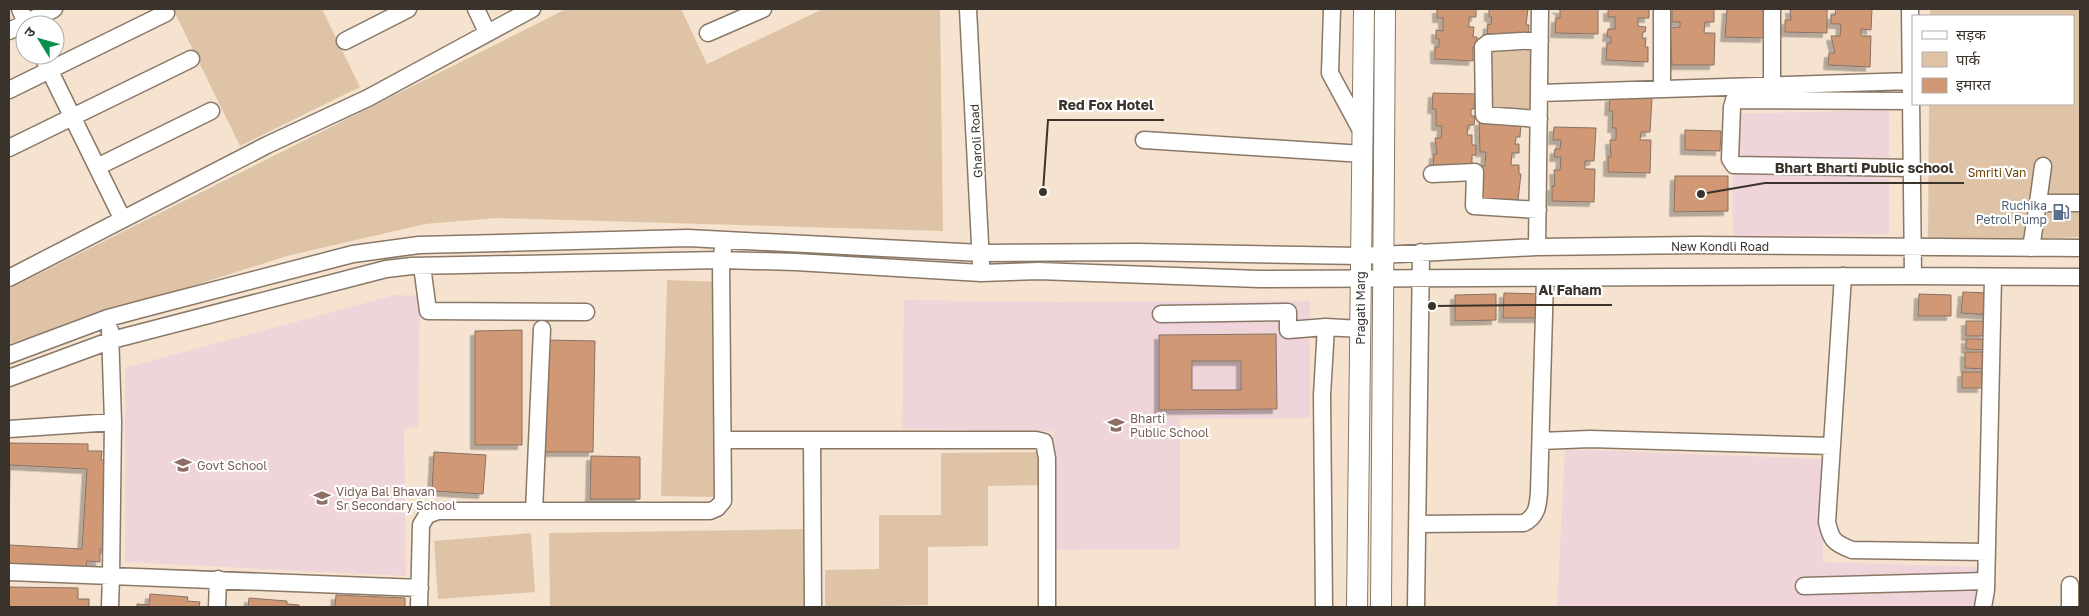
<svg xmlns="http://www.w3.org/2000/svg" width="2089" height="616" font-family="'Golos Text','Noto Sans Devanagari',sans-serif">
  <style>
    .education { fill: #efd4d9 }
    .green { fill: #dec3a6 }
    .building { fill: #d09875; stroke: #867165; fill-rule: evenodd; filter: url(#shadow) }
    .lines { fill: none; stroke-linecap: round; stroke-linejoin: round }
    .minor-casing { stroke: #897867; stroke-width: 19 }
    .major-casing { stroke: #897867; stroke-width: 22 }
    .minor { stroke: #fff; stroke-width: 16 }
    .major { stroke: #fff; stroke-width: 20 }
    .labels { text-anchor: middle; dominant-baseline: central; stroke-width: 4.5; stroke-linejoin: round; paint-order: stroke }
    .street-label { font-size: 12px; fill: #3a332b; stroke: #fff }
    .park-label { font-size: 12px; fill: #6d4202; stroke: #fff }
    .service-label { font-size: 12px; fill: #4e5e75; stroke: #fff; text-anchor: end }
    .education-label { font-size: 12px; fill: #785e54; stroke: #fff; text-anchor: start }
    .leader { fill: none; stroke: #3a332b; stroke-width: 2 }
    .callout-dot { fill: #3a332b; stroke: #fff; stroke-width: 2 }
    .callout-label { font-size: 14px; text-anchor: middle; font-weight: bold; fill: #3a332b; stroke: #fff; stroke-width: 4.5; stroke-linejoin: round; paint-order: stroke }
  </style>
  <defs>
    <filter id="shadow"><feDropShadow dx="-4.5" dy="4.5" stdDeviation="0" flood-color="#0004"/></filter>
  </defs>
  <rect width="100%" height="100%" fill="#f5e3cf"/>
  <path class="education" d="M1889,110V234L1733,236L1732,114Z
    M395,295L420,296L418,427L404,428L406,576L125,562V368Z
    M904,300L1055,302L1310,301V418L1180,419V549L1055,550L1053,431L902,429Z
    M1565,449L1824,459L1823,562L1978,567L1976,602L1969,607H1557Z"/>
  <path class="green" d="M173,9H322L360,87L240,146Z
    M566,9H681L707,64L823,9H940L943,231L496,218L425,224L287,256L9,344V289Z
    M1930,9H2080V237L1928,243L1929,104H2073V16H1930Z
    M1540,50L1539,109L1491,108L1492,52Z
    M667,280L720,282L714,497L661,496Z
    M1040,452V485L988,486V546L928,547V605L825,607V570L879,569V515H941V453Z
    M807,529L808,607H550L549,533Z
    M531,533L535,592L438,599L434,541Z"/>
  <path class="building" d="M1437,9H1476V17H1469V27H1474L1473,37H1477V47H1473V61L1435,59V47H1439V39H1436V30L1443,31V18H1437Z
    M1489,9H1528L1526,25H1529L1528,39L1487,37L1488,24L1491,25L1492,17H1489Z
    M1557,9H1598V34L1555,33L1556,18H1560V10Z
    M1608,9H1649V18H1638V26L1646,27L1645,32H1643L1642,38H1646L1645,47H1648V62L1606,60L1607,43H1611V37H1607L1608,29H1615V17H1608Z
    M1672,9H1714V22H1705L1704,33H1715L1714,65H1672L1670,28L1680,27V22H1672Z
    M1727,9H1766L1765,38L1725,37Z
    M1790,9H1827V33L1785,32V20H1791Z
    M1836,9H1872L1871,30L1861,29V36H1871L1870,67L1828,65L1829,53H1835L1831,36H1840L1841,24H1831V15H1835Z
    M1433,93L1475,94L1474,109H1471V116H1475L1474,125H1468L1467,135H1472V145H1476V155H1472V168L1433,167L1434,154H1437L1435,138H1441L1442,126H1436V109H1432Z
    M1610,97L1652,98L1650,132H1641L1640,140H1651L1650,173L1608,172V157H1611L1610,140H1616V128H1612L1613,111H1609Z
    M1479,121L1521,122L1520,137H1516L1515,144H1519V153H1512L1511,165H1519V174H1521L1518,200L1477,199L1479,166H1485L1486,152H1480Z
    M1554,127L1596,128L1594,161H1585V169H1595L1594,202L1552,201V186H1555L1554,170H1560L1561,157H1554L1555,149H1560L1561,140H1553Z
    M1685,130L1721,131L1720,151L1685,150Z
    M1675,176H1728V211L1674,212Z
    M1963,292L1990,293V315L1961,313Z
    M1504,293L1541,294V318H1503Z
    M1496,294V320L1455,321V295Z
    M1919,294L1951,295V316H1918Z
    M1966,321H1985V336H1966Z
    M522,330V445H475V331Z
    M1276,334L1277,409L1159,410V335ZM1192,361H1241V390H1192Z
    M1966,339H1986V350L1966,349Z
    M547,340L595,341L593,452H545Z
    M1965,352H1987L1986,369L1965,368Z
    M1962,372H1982V388H1962Z
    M9,443L88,444V451H102L101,460H109L108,549H100V562L87,561L86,570H9Z
    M434,452L486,455L483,494L432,491Z
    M591,456L640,457V499H590Z
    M10,465L87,469L82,549L9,545Z
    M9,587L78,588V599H89V607H9Z
    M150,594L188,597L187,601L200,602L199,607H137V604L149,605Z
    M336,595L405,598V607H335Z
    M249,598L287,601V604L299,605V607H248Z"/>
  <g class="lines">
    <g class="minor-casing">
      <path id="minor" d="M20,9L27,25
        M476,9L487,32
        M968,9L981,263
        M1332,9L1330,73L1363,134
        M1910,9L1913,276
        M9,31L54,9
        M708,33L763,9
        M345,41L408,9
        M42,55L122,218
        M1772,85V9
        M1662,89V9
        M9,90L166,13
        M1540,93L1911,81
        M1911,101L1734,100L1732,107L1730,159L1734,165L1912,168
        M1539,119L1484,115L1483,47L1488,43L1540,40
        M1144,140L1363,154
        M9,148L191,59
        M97,167L211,111
        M1432,174L1475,172L1474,206L1538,210
        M2038,203L2043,166
        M1537,247L1540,9
        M2031,248L2038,203H2080
        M422,266L428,311L586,312
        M1843,276L1827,522C1831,540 1834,543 1852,550L1986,552
        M9,278L267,145L368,98L532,9
        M1161,314L1288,312V330L1326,327
        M110,330L113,422L111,576L420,588
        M9,355L108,318L153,306L353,254L419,245L688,238L981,253L1136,252L1360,256L1537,247L1697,245L2080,248
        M9,378L112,340L386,269L412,266L721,260L796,262L981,273L1038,271L1259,279L1913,276L2080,277
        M9,429L113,422
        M723,440H1036L1044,442L1047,458V607
        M812,440L813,607
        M1541,441L1590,439L1831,446
        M534,511L542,329
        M1417,524L1524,523C1537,516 1538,506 1539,492L1545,278
        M9,572L111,576L110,607
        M2070,585V607
        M1804,586L1986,581
        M217,607L218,579
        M419,607L421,525L427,515L438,511H710L717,508L723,501L721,260L723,249
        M1324,607L1322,395L1326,327L1360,329
        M1416,607L1421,252
        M1983,607L1986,590L1993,277"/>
    </g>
    <g class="major-casing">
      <path id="major" d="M1357,607L1364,9
        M1381,607L1385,9"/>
    </g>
    <use href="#minor" class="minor"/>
    <use href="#major" class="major"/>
  </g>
  <defs>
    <g id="fuel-bare" transform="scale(1.35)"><path d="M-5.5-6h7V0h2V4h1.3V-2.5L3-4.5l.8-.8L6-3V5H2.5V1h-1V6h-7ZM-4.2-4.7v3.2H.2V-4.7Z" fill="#5c6f8a" stroke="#fff" stroke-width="2.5" paint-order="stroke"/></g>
    <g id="school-bare" transform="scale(1.35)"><path d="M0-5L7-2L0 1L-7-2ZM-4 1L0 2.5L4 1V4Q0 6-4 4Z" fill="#8d6e63" stroke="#fff" stroke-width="2.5" paint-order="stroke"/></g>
  </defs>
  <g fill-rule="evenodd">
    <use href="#fuel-bare" x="2061" y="212"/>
    <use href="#school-bare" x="1116" y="425"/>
    <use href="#school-bare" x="183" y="465"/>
    <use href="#school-bare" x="322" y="498"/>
  </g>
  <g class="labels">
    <g class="street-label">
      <text transform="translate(976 141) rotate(-93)">Gharoli Road</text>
      <text x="1720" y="246">New Kondli Road</text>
      <text transform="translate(1360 308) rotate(-90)">Pragati Marg</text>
    </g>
    <g class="park-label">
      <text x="1997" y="172">Smriti Van</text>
    </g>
    <g class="service-label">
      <text x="2047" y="205">Ruchika<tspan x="2047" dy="14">Petrol Pump</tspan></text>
    </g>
    <g class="education-label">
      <text x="1130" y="418">Bharti<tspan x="1130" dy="14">Public School</tspan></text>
      <text x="197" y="465">Govt School</text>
      <text x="336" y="491">Vidya Bal Bhavan<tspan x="336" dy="14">Sr Secondary School</tspan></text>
    </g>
  </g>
  <path class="leader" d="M1043 192L1048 120H1164M1701 194L1765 183H1964M1432 306L1529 305H1612"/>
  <g class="callout-dot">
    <circle cx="1043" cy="192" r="5"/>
    <circle cx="1701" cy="194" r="5"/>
    <circle cx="1432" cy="306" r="5"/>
  </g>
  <g class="callout-label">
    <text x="1106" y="110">Red Fox Hotel</text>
    <text x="1864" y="173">Bhart Bharti Public school</text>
    <text x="1570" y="295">Al Faham</text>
  </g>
  <rect width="2089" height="616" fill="none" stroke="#3a332b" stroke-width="20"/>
  <rect x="1912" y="15" width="162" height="90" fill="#ffffff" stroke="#b0adaa"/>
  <rect x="1922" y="31" width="25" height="8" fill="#ffffff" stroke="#b0adaa"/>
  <text x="1956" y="40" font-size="15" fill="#3a332b">सड़क</text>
  <rect x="1922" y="52" width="25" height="15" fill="#dec3a6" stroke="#b0adaa"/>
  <text x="1956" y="65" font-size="15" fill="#3a332b">पार्क</text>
  <rect x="1922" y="78" width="25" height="15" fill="#d09875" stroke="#b0adaa"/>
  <text x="1956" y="90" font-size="15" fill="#3a332b">इमारत</text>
  <g transform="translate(40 40) rotate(307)"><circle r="24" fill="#ffffff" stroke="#b0adaa"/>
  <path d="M0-4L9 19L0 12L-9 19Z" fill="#078f4d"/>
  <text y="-8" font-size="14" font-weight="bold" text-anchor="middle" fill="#3a332b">उ</text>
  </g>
</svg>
